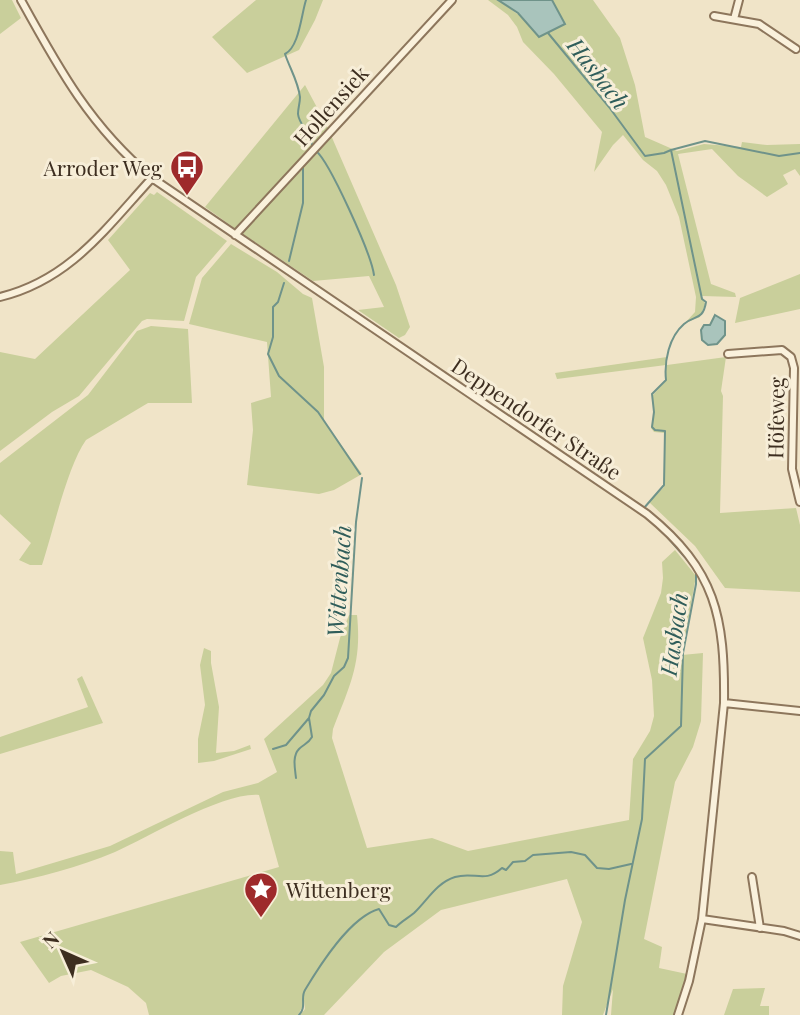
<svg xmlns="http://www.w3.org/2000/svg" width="800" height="1015" font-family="'Playfair Display',serif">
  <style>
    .green { fill: #c9cf9b }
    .water { fill: #a9c4bc; stroke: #6f938a; stroke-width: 2 }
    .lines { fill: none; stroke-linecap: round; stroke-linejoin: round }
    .stream { stroke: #6f938a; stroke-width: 2 }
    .minor-casing { stroke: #8d765c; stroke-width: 10 }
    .minor { stroke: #faf1dc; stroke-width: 6 }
    .labels { text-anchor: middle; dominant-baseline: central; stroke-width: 6; stroke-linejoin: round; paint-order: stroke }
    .street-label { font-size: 21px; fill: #3d2e20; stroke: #f7eed8 }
    .poi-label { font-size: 21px; fill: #3d2e20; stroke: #f7eed8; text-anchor: end }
    .water-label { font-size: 23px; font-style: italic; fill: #2f5d5a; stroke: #f7eed8 }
  </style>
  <rect width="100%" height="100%" fill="#f0e4c8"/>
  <path class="green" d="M0,0H12L21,18L0,34Z
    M256,0H323L315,20L299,50L247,73L212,37Z
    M488,0H498L523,18L565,24L552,0H593L620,38L635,85L645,137L677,151L704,144L741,147L742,142L767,145L800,144V176L795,169L783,175L788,184L767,197L738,176L712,149L678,154L711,284L735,293L736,297L702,296L705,304L700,317L685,323L695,312L696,297L679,217L666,185L657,171L643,160L623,135L613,145L594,172L602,132L554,74L523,42L517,27L508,15Z
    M305,85L329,130L237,230L205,207Z
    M330,133L396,285L410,327L405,335L399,338L358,310L384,307L369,276L313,281L240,232Z
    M157,192L227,241L196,277L184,321L147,319L142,321L79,396L52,412L0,451V352L35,359L130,270L108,240L150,193L154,195Z
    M231,244L277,272L303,294L312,298L324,367V421L362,474L334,490L319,494L247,485L253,430L251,403L271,397L267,342L189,324L202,278Z
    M800,274V309L735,323L740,298Z
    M151,326L188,329L192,403H148L86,440C67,467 53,532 42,565H30L19,560L31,543L0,514V463L88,395L137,331Z
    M667,357V365L726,357L721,391L723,396L720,513L796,508L800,525V592L725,588L695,546L649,502L664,487L665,433L654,432L651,428L654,414L652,396L665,382L666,365L557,379L555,373Z
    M675,550L696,576L682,655L703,653L701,721L693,747L675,782L644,939L662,947L659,968L687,974L674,1015H611L613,989L603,1015H562L563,986L582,922L567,879L441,910L384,952L324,1015H300L305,1009L303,992V1006L298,1015H149L146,1003L128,987L91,970L61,976L49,983L20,942L279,867L259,795C223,792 151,836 115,852C79,867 38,878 0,885V851L13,852L16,874L110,846L223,792L258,783L277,772L264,739L323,685L331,673L340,638L349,615H357C362,663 350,685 333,729L332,738L367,848L432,838L468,851L629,820L633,759L650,731L654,716L652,680L643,638L661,593L663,578L662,562Z
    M204,648L211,651V663L219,707L216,753L234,751L250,745L251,749L214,761L198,763V739L205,705L200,665Z
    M82,676L103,723L0,754V737L88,707L77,679Z
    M765,988L760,1006H769V1015H724L733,989Z"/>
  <path class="water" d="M498,0H552L565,24L539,37L518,13Z
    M715,315L725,321V335L717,344L708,345L702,340L701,330L704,325H710Z"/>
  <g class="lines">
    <path class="stream" d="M306,0C301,16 299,47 285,54C290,69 298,81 300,97C300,103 298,108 298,114C299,125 311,133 312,145
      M548,33L609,107L645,156L664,153L671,150L702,299L706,302C703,321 694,315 684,324C669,337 664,361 666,380L652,394L654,412L652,427L655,430L665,431L664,485L644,508
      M671,150L705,141L779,156L800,153
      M316,151C329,161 371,253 374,275
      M289,261L303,203V166
      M284,283L278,302L273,307V337L268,354L279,376L318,412L360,474
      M662,531L691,564
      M273,749L286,745L309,718
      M296,778C295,769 292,756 299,749C304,744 308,744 312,737L309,718L311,711L324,695L334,676L344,667L348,658L356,522L362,478
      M299,1015C307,1007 300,998 305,990C320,965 350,917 379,909L389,925L396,927C402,921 408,918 414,913C427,901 436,883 455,877C475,871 484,884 502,868L506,870L513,862L525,861L533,855L571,852L585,855L597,868L609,869L631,864
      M606,1015L625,900L642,819L645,759L681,726L683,653L696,584V572"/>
    <g class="minor-casing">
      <path id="minor" d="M21,0C59,69 90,126 152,178L647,514C716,570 725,617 724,703L702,919L689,981L678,1015
        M714,16L759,24L796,49
        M734,19L739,0
        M235,235L452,0
        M0,297C70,280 106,228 152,178
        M728,354L782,350L791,357L794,368L792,469L800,502
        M724,703L800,711
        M752,877L760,928
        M702,919L784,931L800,936"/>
    </g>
    <use href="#minor" class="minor"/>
  </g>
  <defs>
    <g id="bus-pin" transform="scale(1.75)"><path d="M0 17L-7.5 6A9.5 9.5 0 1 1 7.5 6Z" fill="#9e2a2b" stroke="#f7eed8"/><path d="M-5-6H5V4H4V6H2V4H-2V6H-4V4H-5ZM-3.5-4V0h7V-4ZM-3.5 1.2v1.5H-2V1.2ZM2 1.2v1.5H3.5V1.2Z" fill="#fff"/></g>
    <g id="sight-pin" transform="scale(1.75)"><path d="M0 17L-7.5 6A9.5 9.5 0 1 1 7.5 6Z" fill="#9e2a2b" stroke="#f7eed8"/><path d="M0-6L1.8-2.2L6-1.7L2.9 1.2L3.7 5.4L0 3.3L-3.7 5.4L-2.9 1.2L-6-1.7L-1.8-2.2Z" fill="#fff"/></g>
  </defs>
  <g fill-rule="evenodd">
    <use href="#bus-pin" x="187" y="167"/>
    <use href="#sight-pin" x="261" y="889"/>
  </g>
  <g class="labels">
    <g class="street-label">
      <text transform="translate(330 105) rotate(-48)">Hollensiek</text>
      <text transform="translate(537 418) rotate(34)">Deppendorfer Straße</text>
      <text transform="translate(775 418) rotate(-89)">Höfeweg</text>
    </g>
    <g class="poi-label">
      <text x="162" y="167">Arroder Weg</text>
      <text x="286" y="889" text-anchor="start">Wittenberg</text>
    </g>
    <g class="water-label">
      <text transform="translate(599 73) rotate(52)">Hasbach</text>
      <text transform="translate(338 581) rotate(-86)">Wittenbach</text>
      <text transform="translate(673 634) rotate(-82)">Hasbach</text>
    </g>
  </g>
  <g transform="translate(63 952) rotate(315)" stroke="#f7eed8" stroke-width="5" paint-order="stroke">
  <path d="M0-5L12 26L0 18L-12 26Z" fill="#3d2e20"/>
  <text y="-10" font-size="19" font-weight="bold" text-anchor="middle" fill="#3d2e20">N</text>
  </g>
</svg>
